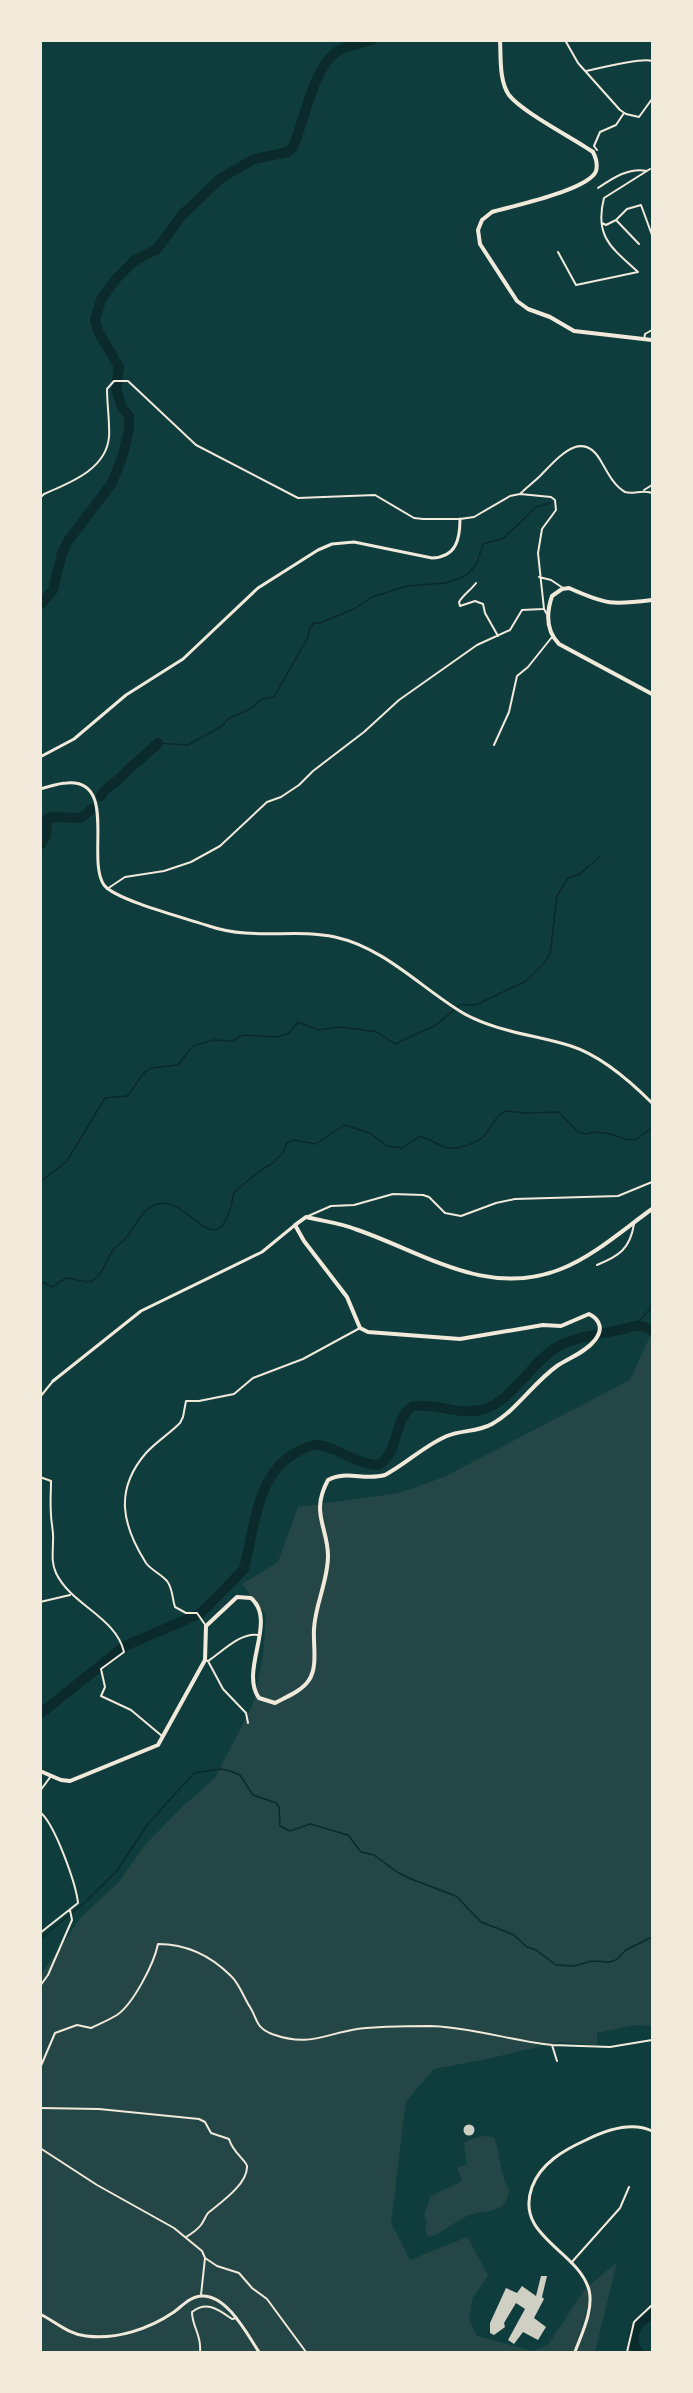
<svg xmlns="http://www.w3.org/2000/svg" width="693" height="2393" font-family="'Space Grotesk',sans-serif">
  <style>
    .green { fill: #244646 }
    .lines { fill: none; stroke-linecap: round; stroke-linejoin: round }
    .stream { stroke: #0a2a2b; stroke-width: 1.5 }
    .river { stroke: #0a2a2b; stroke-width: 10 }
    .building { fill: #cfcfc3 }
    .minor { stroke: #f1e9da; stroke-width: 2 }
    .tertiary { stroke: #f1e9da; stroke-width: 3 }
    .secondary { stroke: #f1e9da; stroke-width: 4 }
    .primary { stroke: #f1e9da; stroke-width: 4 }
  </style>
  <rect width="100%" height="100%" fill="#0f3d3e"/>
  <path class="green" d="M652,1332V2026L634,2025L597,2033V2045L559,2042L487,2059L434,2069L406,2101L391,2223L410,2260L467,2237L488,2275L472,2299L469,2320L477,2336L533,2351L548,2345L584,2290L617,2262L595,2352H41V1974L82,1916L119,1882L144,1846L184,1805L215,1778L253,1704L263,1656L266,1615L242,1584L278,1562L298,1507L399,1493L444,1477L630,1380Z
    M483,2136L494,2137C501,2155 499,2174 509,2190C505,2217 485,2208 467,2216C454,2222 443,2233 428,2237L425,2226L427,2223L424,2216L431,2196L462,2181L457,2168L467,2164L464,2143L471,2139Z"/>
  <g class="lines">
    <path class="stream" d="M158,743L188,745L222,726L228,719L250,709L262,699L274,697L307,639L310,628L314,623H320L354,609L372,597L407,586L445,583L461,578L469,573L477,563L483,544L504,538L536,507L551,503
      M40,1182L67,1161L105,1098L127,1096L145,1072L151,1068L178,1065L193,1046L214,1040L232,1041L243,1035L277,1037L289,1033L298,1022L318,1030L341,1027L377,1032L395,1044L436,1025L460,1005H476L526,981L544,963L550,954L557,896L568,878L580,874L600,856
      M40,1281L52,1287L66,1278C74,1278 85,1284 92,1281C102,1276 107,1259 113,1250C117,1245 122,1243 126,1238C135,1227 142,1208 157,1204C190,1194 219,1275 234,1192L261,1170L273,1163L282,1154L287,1143L293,1140L316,1144L344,1125L370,1133L387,1146L402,1148L420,1136C429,1139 436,1144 445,1147C455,1151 478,1143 485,1135C492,1126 495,1116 506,1111L527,1113L558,1112L578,1132L585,1134L594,1132L611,1134L625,1139L635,1140L652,1128
      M634,1326L650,1309L652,1303
      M40,1939L82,1905L116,1872L147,1825L194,1773L220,1769L230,1771L240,1775L253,1795L276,1803L279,1807L280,1826L290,1831L310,1824L348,1835L361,1852L374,1855L397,1872L411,1879L456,1896L481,1922L514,1935L527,1947L536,1950L556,1965L574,1966L592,1961L609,1962L616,1960L626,1950L652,1937"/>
    <path class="river" d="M40,605L53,590L62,553L68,541L112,483L123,455L129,429V416L122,408L116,388L119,367L98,331L95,320L101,300L116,279L134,261L157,249L182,215L221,178L254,159L288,152L293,147C304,122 314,63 340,50C349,45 362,43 372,40
      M101,796C107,785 115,784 122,776C133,764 146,755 158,743
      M40,845L46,836L47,819L52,817L81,818L92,809
      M40,1714L125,1646L201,1613L244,1569C255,1527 256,1472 299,1451C305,1448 310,1445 316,1445C334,1445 357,1465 378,1465C400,1453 392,1421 413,1406C435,1403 458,1415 481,1410C512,1403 531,1361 559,1346C582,1334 610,1334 634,1326H643L652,1331
      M638,2352C628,2336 636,2321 652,2315"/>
  </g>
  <path class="building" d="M463.5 2130a5.5 5.5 0 1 1 11 0a5.5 5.5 0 1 1-11 0Z
    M541,2276H547L542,2297L544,2299L534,2318L546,2327L538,2340L523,2332L514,2344L508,2340L525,2309L516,2303L504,2323L505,2327L494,2335L490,2333V2323L506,2288L517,2293L522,2286L536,2296Z"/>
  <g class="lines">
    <path class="minor" d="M565,40L578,63L620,110L626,114L639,117L652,99
      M586,71C600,68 642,57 652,61
      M597,150L594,146L600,132L616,125L624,113
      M598,188C613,178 629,167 647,171
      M616,220L627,209L641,205L652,235
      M602,223L606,225L616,220L639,244
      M558,252L576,285L638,272C612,248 594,237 604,198L650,169
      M644,340L645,334L652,330
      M644,490L652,485
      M520,494C527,487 534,482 541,475C559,457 583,427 602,463C608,473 614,486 625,492C634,495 641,489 652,493
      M40,498L44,494C69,483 106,470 109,437C110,424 107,404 107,389L114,381H128L196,445L298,498L375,495L414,518L423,519H460L474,517L510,496L520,494L551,497L555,500L556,510L542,529L538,553L544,609L548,616
      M539,577L551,580L563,588
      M476,583C471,590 464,594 459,602L460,606L475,601L483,604L485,613L498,636
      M494,745L509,712L517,676L528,667L552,637
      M107,889L125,877L164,871L191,862L220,846L267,802L281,797L299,785L313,771L364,732L399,700L477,645L510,630L522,610L543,609
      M306,1217L331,1206L354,1205L393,1194L423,1195L429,1197L445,1213L461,1216L496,1203L515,1199L618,1196L652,1182
      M597,1265C619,1256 630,1249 634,1224
      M40,1397L53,1381
      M40,1477L51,1481C51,1492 50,1503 51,1514C51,1523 54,1532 53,1541C53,1553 51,1562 56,1573C71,1605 116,1617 124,1652L101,1669L105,1687L101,1696L131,1710L162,1736
      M40,1602L70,1595
      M206,1626L197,1613H186L175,1607C172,1598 173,1589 167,1581C161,1574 151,1570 146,1563C122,1525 114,1490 146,1453C156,1442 169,1434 180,1423L183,1417L186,1401H199L234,1394L253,1378L303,1359L360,1328
      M205,1660L208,1661L223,1689L246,1713L248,1723
      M208,1661C223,1651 241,1632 258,1635
      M40,1791L51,1776
      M40,1812C55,1824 76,1884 78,1903L40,1933
      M40,1986L48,1975L72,1920L70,1910
      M557,2061L552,2045L610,2047L652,2040
      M40,2068L55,2033L77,2025L91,2028C99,2024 109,2020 117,2015C133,2004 154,1964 158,1944C186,1944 210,1955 231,1976C239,1983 244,1998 250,2007C258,2020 255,2027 272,2034C308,2047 322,2035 357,2029C380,2026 407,2026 430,2026C471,2027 512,2041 552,2045
      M40,2108L99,2109L199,2119L205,2122L211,2133L229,2139C233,2153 246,2160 247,2166C248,2184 220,2203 208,2213C205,2217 204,2221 201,2225C197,2230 191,2234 186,2237
      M40,2148L97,2185L174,2228L202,2251L205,2258L201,2295
      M205,2258L217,2266L239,2273L252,2288L267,2299L306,2352
      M571,2263L620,2208L629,2187
      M200,2352C202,2335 192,2327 192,2312C207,2300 219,2310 232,2319L237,2318
      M627,2352L634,2322L652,2305"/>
    <path class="tertiary" d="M40,757L74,739L126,695L183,659L258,588L318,550L332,544L354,542L432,558C456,557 460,540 460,519
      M40,789C49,787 58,783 67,783C118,779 86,859 104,885C115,900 188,919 209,926C253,941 293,928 335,937C385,948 421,988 463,1013C496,1032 536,1035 571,1046C602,1056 630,1081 652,1103
      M53,1381L141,1311L262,1252L295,1225
      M40,2314C56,2322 68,2334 86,2336C116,2340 149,2329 174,2312C182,2306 191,2296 202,2296C227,2295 247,2334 259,2352
      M575,2352C581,2335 594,2310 589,2290C578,2250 514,2237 532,2187C541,2163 564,2150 586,2140C606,2130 631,2121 652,2131"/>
    <path class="secondary" d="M500,40C501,57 499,81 509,95C522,112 573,138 593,152C596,158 598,164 596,171C589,190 512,206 492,212L482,220L478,230L480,244L517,301L528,309L550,317L574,331L652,340
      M652,600C612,605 607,605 569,588L562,589L552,596C546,614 546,631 559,644L652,694"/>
    <path class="primary" d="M40,1771L61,1780L70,1781L158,1745L205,1660L206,1626L237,1597L251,1598C278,1621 239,1670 259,1698L275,1703C286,1697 302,1691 309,1680C318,1667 313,1644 314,1629C315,1605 328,1581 328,1556C328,1527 310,1513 328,1480C346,1470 365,1481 385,1475C406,1464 425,1445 447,1436C461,1430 478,1432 492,1424C517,1410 533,1383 557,1366C569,1358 586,1352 595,1340C603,1330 601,1320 589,1314L561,1326L543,1325L460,1339L368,1332L360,1328L347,1297L304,1241L295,1225L306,1217C322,1221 340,1223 355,1229C423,1252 487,1299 561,1269C594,1256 624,1229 652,1209"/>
  </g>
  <rect width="693" height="2393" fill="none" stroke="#f1e9da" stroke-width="84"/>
</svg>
